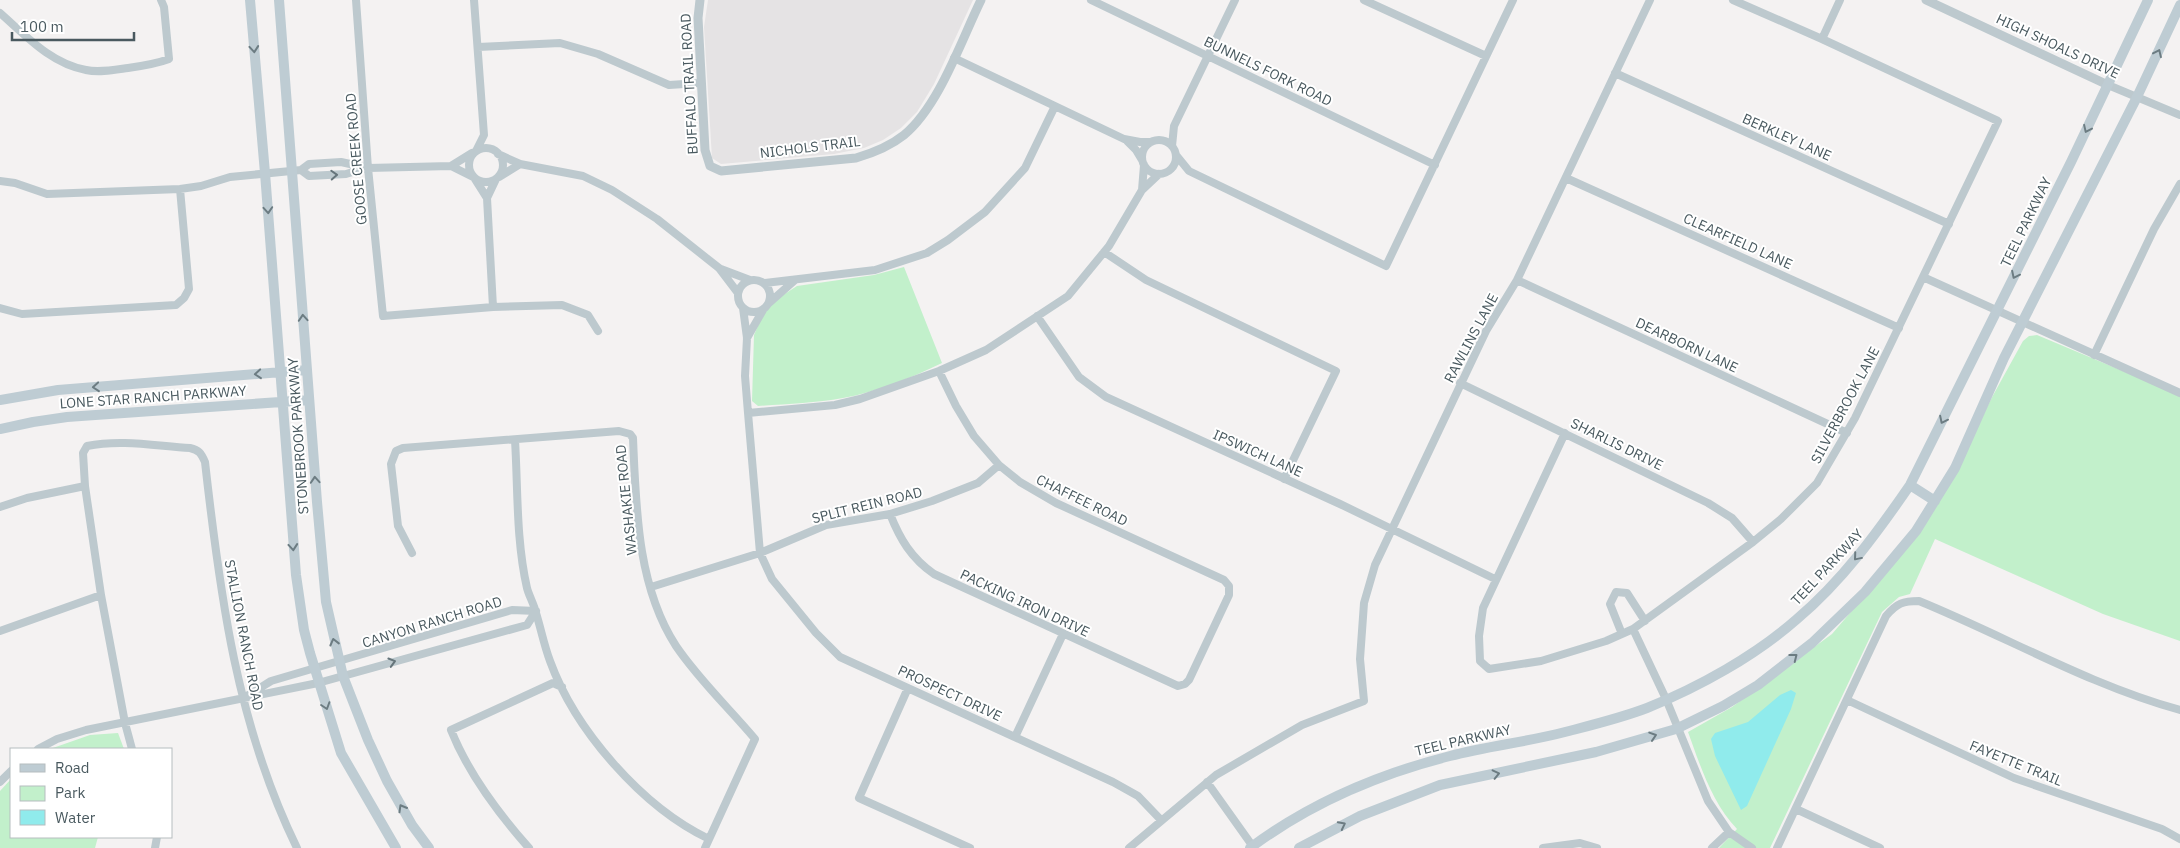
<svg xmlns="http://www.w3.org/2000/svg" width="2180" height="848" font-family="'IBM Plex Sans',sans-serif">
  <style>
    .education { fill: #e5e3e4 }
    .green { fill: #c2f0cb }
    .water { fill: #90ebec }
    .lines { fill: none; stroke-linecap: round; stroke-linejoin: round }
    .minor { stroke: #bdc9ce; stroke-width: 8 }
    .tertiary { stroke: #bdc9ce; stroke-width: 9 }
    .secondary { stroke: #beccd3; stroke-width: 10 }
    .oneway { stroke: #6c7c82 }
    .oneway2 { stroke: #66757b }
    .labels { text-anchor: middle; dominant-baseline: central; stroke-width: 4; stroke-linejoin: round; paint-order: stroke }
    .street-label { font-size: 14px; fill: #49595f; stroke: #fff }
  </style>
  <rect width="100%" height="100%" fill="#f4f2f2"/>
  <path class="education" d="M708,0H973L934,84L917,112L901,128L883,140L864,148L834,154L721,164L712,158L704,27Z"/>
  <path class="green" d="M904,267L942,363C911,378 877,392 843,398C815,403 787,404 758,406L752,401L754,335L763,314L774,301L797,286L874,275Z
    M2037,335L2180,395V641L2103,614L1935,539L1910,594L1899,597L1882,612L1770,848H1719L1737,829C1712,803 1700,765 1688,732L1732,707L1832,634L1920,531L1955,474L1991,399L2023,341L2029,336Z
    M118,733L124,749H50L90,735Z
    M11,779V837H98L95,848H0V791Z"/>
  <path class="water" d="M1791,690L1796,693L1791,709L1747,806L1741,810L1715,756L1711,739L1715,733L1748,722L1780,695Z"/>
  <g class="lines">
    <path class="minor" d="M356,0L368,168L383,316L493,307L562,305L588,315L598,331
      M474,0L484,135L476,151
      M1091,0L1435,165
      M1364,0L1486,56
      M0,13C25,35 51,64 86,70C99,73 114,70 128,68C142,66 156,64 169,59L164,7L161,0
      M1822,39L1840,0
      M478,47L560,43L598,54L669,85L700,83
      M954,58L1124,139L1140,142H1151
      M1615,73L1949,224
      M2108,85L2180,115
      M1126,140L1136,150L1142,160
      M1142 157a17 17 0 1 1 34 0a17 17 0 1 1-34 0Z
      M1172,146L1174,126L1235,0
      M469 165a17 17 0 1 1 34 0a17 17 0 1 1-34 0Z
      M498,154L520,164L583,176L612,190L657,219L719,268L738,293
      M1176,155L1189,171L1386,266L1513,0
      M451,166L472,153
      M301,170L309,176L346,174L366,168
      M499,177L520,164
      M1566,178L1899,328
      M475,179L487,198L493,307
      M0,181L15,183L47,194L180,189L201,186L230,177L301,170L309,164L341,162L368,168L451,166L473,177
      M1142,190L1144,165
      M487,198L496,179
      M1104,252L1146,280L1336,371L1284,479
      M721,269L750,280
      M1923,277L2180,393
      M738 296a16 16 0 1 1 32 0a16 16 0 1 1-32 0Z
      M1517,280L1847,433
      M765,283L875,270L927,253L948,240L985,212L1025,168L1055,106
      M769,303L795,280
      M0,308L22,314L176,305L184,298L189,289L180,189
      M743,308L747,338L745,376L748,413L760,553L772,579L816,633L840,657L1113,782L1138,796L1161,820
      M1037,316L1079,377L1106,397L1340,504L1495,579
      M747,338L763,310
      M2094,355L2154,229L2180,184
      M1460,383L1708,503L1732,518L1753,542
      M748,413L835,405L860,399L939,371L986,350L1068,296L1109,246L1142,190L1159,174
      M1565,433L1483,608L1479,636L1480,661L1489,669L1541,661L1606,641L1633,629L1753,542L1781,519L1817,483L1855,418L1998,121L1822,39L1733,0
      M515,440C518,489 516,540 527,588C529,596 534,604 536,613C541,629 544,645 550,661C575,730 642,807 709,839
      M0,507L27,498L85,486
      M890,514C900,539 911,558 934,574L1178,686L1185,684L1189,680L1229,595V586L1224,580L1056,503L1020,482L999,465L974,436L956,406L939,371
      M412,553L398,526L391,464L396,451L403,448L619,431L630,434L633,438C636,507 637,586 676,646C699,680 729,708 755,739L705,848
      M651,587L760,553L826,525L890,514L932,501L978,483L999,465
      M1633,629L1666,699L1708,801L1729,832L1752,848
      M0,631L101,595
      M1622,634L1610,604L1616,592L1627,593L1645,621
      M908,688L859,798L970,848
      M247,696L271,681L512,610L536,611
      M1847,700L2014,778L2162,829L2180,839
      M1015,737L1063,634
      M38,749L57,739L86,730L318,683L527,625L536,611
      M132,749L125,723L101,595L85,486L83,453L87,446C121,439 156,446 190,448C199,450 201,453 205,462C220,596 237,725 297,848
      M0,782L11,771
      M1207,782L1254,848
      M1796,809L1880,848
      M155,848L157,837
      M529,848C498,813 468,773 451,730L553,683L562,687
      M1129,848L1216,775L1302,725L1364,701L1360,659L1364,603L1375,565L1486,331L1517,280L1650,0
      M1543,848L1580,843L1597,848
      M1712,848L1729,832
      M1777,848L1886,616C1897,603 1903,601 1919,601C2007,637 2089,685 2180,710"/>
    <path class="tertiary" d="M700,0L698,18L705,150L710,166L721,171L856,158C873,153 889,147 904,135C939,106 961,41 981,0
      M1926,0L2108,85"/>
    <path class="secondary" d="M250,0L265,173L296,575L304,630L310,653L341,753L396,848
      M279,0L317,502L326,602L343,676L368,740L387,781L412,825L429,848
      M0,400L58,390L307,370
      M0,429L33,422L67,417L309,400
      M1910,485L1935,501
      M1250,848C1309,804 1379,774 1450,756C1488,746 1527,742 1565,732C1592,725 1621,718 1647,708C1699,687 1755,656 1797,619C1842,581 1877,533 1910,485L2071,162L2148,0
      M1299,848L1360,816L1440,785L1596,752L1676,729L1723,706L1758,685L1812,643L1865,592L1916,531L1955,468L2004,358L2137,97L2180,5"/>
  </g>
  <defs><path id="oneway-chevron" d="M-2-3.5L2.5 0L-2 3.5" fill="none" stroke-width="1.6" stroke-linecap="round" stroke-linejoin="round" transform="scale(1.25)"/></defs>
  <g class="oneway">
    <use href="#oneway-chevron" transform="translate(254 49) rotate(85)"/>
    <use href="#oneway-chevron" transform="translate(2158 53) rotate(-65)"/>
    <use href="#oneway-chevron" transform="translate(2087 129) rotate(115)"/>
    <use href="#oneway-chevron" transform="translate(268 210) rotate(86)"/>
    <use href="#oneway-chevron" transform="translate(2015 275) rotate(116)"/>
    <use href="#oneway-chevron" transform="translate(303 318) rotate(-94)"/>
    <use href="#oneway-chevron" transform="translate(258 374) rotate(175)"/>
    <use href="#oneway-chevron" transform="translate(96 387) rotate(175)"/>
    <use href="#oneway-chevron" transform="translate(1943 420) rotate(116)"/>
    <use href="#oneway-chevron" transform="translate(315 480) rotate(-94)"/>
    <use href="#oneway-chevron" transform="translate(293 547) rotate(85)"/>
    <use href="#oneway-chevron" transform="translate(1857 557) rotate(130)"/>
    <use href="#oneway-chevron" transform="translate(334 642) rotate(-104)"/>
    <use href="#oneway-chevron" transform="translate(1794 657) rotate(-38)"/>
    <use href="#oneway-chevron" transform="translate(326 706) rotate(72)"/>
    <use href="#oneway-chevron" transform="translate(1653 736) rotate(-18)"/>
    <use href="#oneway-chevron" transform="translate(1496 774) rotate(-13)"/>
    <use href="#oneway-chevron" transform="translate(402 808) rotate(-120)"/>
    <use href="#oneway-chevron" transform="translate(1342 825) rotate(-27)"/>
  </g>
  <g class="oneway2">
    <use href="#oneway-chevron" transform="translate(334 175) rotate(-3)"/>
    <use href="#oneway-chevron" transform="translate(392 662) rotate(-16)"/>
  </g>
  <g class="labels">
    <g class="street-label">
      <text transform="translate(2058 46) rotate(25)">HIGH SHOALS DRIVE</text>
      <text transform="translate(1268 71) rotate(26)">BUNNELS FORK ROAD</text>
      <text transform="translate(689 84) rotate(-93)">BUFFALO TRAIL ROAD</text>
      <text transform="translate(1787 137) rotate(24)">BERKLEY LANE</text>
      <text transform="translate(810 147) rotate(-7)">NICHOLS TRAIL</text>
      <text transform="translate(356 159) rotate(-95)">GOOSE CREEK ROAD</text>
      <text transform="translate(2026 222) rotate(-64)">TEEL PARKWAY</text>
      <text transform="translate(1738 241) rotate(24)">CLEARFIELD LANE</text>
      <text transform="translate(1471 338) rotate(-62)">RAWLINS LANE</text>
      <text transform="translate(1687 345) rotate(25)">DEARBORN LANE</text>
      <text transform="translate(153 397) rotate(-4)">LONE STAR RANCH PARKWAY</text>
      <text transform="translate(1845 405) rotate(-62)">SILVERBROOK LANE</text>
      <text transform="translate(298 436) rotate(-94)">STONEBROOK PARKWAY</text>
      <text transform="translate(1617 444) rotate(26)">SHARLIS DRIVE</text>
      <text transform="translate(1258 453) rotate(24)">IPSWICH LANE</text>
      <text transform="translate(626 500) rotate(-96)">WASHAKIE ROAD</text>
      <text transform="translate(1082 500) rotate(26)">CHAFFEE ROAD</text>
      <text transform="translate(867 505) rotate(-14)">SPLIT REIN ROAD</text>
      <text transform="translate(1827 567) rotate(-47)">TEEL PARKWAY</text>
      <text transform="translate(1025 603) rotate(25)">PACKING IRON DRIVE</text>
      <text transform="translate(432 622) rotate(-17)">CANYON RANCH ROAD</text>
      <text transform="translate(244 635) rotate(79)">STALLION RANCH ROAD</text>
      <text transform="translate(950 693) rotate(25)">PROSPECT DRIVE</text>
      <text transform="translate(1463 740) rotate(-13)">TEEL PARKWAY</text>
      <text transform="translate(2016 763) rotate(22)">FAYETTE TRAIL</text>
    </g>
  </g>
  <rect x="10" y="748" width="162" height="90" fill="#ffffff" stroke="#b6bdbf"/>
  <rect x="20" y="764" width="25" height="8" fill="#beccd3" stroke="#b6bdbf"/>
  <text x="55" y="773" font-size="15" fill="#49595f">Road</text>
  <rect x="20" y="786" width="25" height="15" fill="#c2f0cb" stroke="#b6bdbf"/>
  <text x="55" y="798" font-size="15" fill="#49595f">Park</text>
  <rect x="20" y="810" width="25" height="15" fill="#90ebec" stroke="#b6bdbf"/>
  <text x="55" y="823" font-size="15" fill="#49595f">Water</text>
  <path d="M12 32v8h122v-8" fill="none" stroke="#49595f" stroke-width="2.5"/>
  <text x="20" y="32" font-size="15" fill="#49595f" stroke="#ffffff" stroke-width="4" paint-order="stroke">100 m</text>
</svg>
